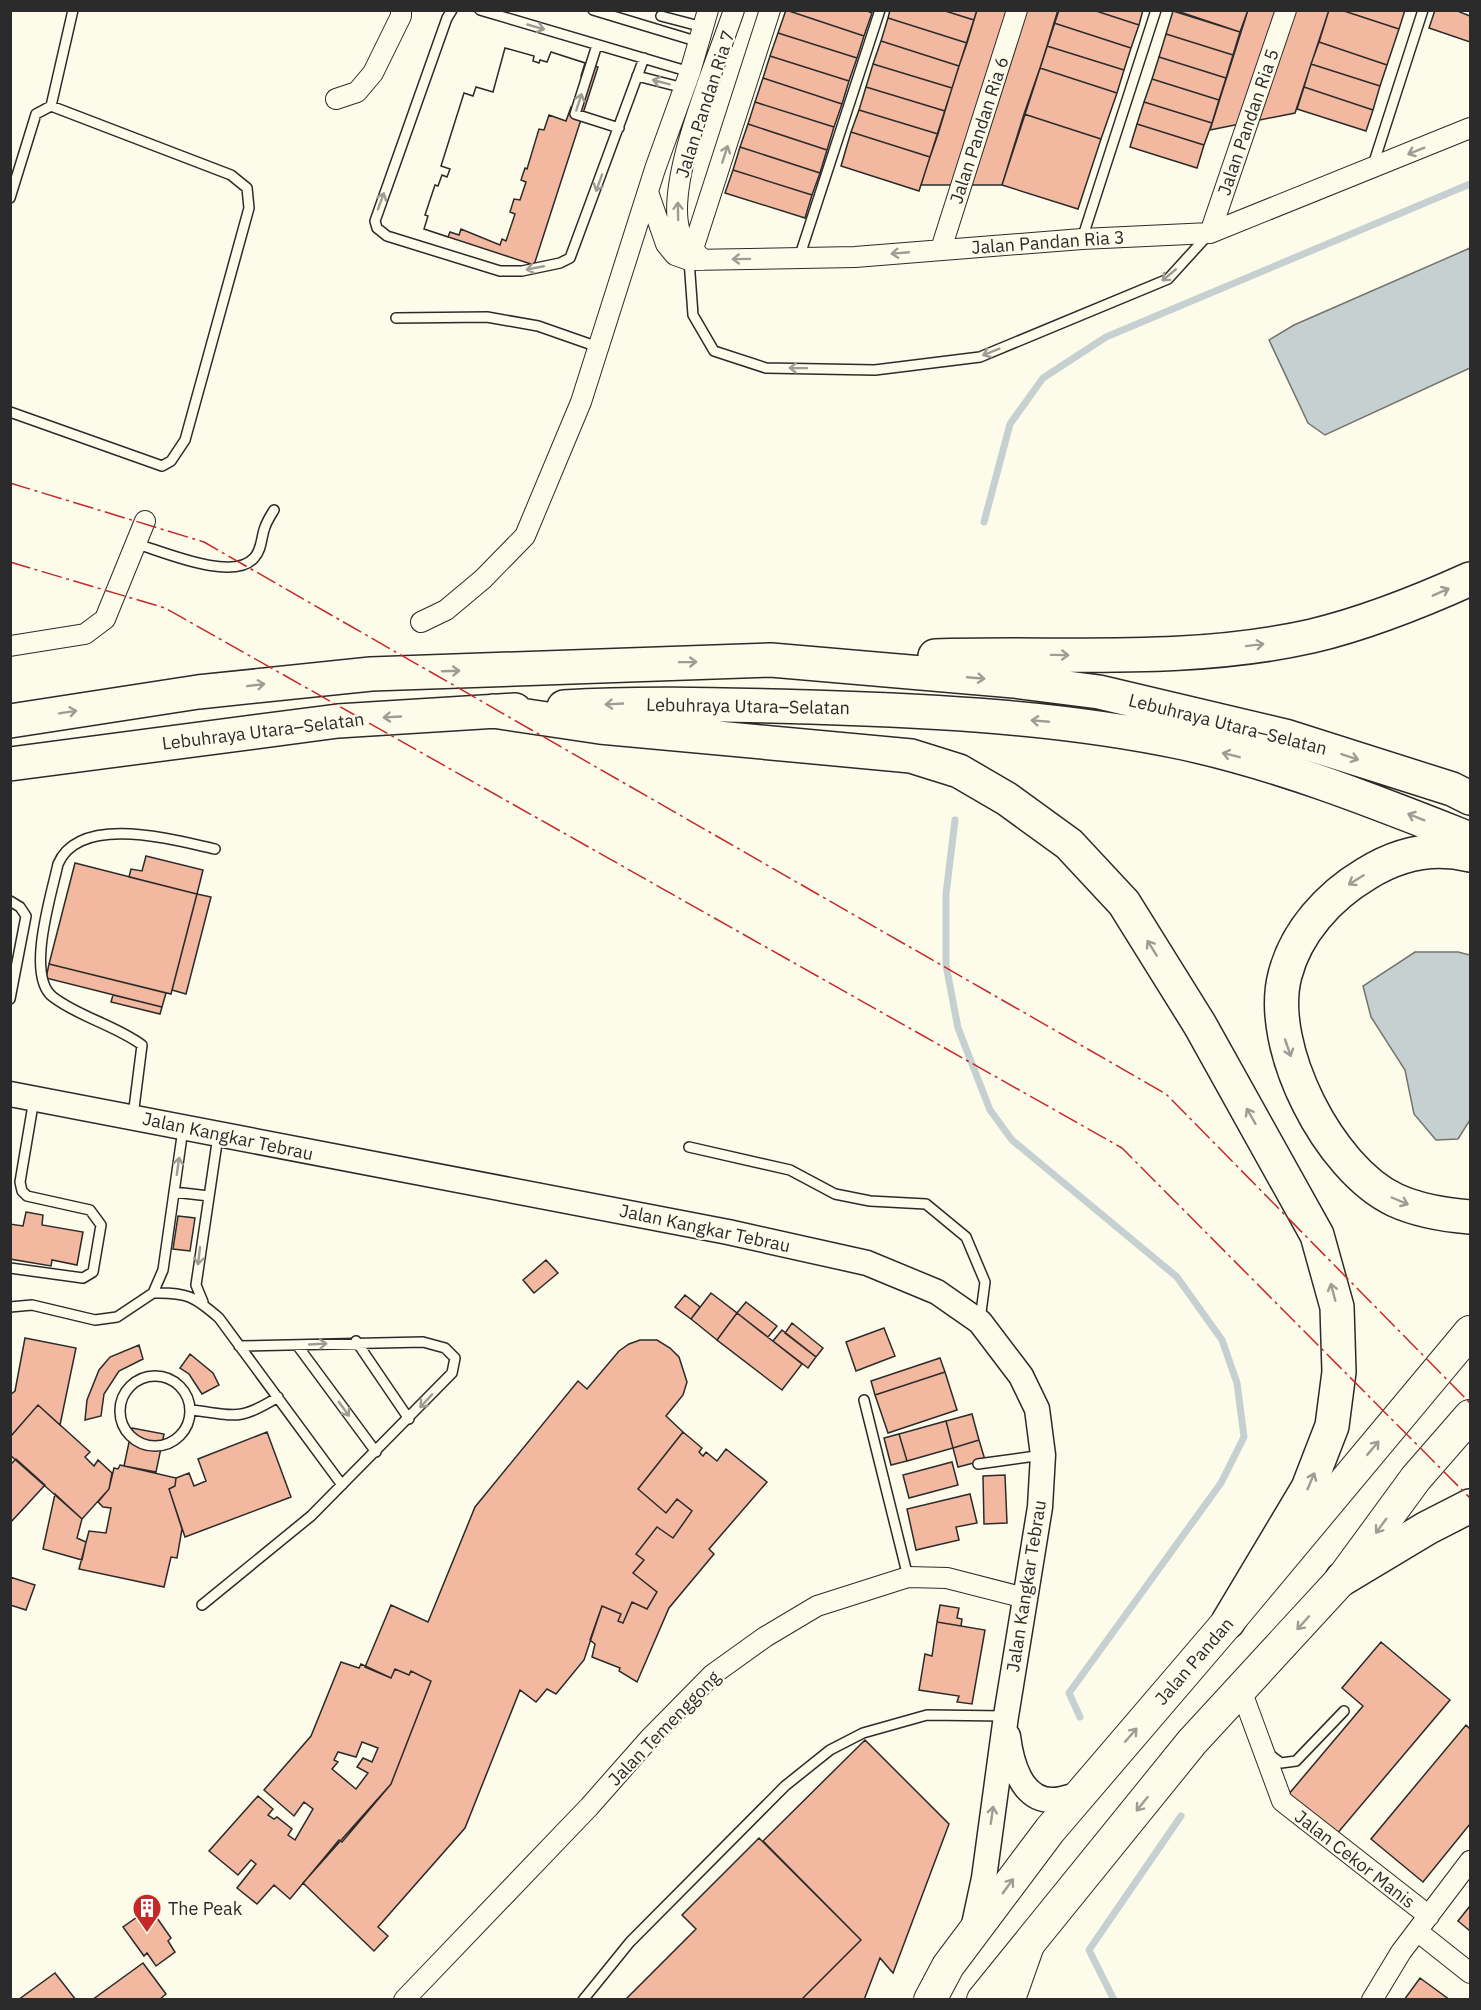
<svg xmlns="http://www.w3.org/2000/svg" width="1481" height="2010" font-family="'IBM Plex Sans',sans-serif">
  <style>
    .water { fill: #c7d0d0; stroke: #74746e; stroke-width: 1.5 }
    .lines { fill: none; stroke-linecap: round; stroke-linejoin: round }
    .stream { stroke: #c7d0d0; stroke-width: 7 }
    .building { fill: #f2b8a0; stroke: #2b2b2b; stroke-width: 1.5; fill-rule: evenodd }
    .service-casing { stroke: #2b2b2b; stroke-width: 12 }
    .minor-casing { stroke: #2b2b2b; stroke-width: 22 }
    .tertiary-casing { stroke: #2b2b2b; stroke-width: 27 }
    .trunk-casing { stroke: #2b2b2b; stroke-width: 34 }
    .motorway-casing { stroke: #2b2b2b; stroke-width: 36 }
    .service { stroke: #fdfbea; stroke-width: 9 }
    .minor { stroke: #fdfbea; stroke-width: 20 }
    .tertiary { stroke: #fdfbea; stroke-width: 24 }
    .trunk { stroke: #fdfbea; stroke-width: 32 }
    .motorway { stroke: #fdfbea; stroke-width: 33 }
    .power { stroke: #c62828; stroke-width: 1.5; stroke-dasharray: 21 4.5 3 4.5; stroke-linecap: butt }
    .oneway { stroke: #9e9d94 }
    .labels { text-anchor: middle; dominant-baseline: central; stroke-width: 4.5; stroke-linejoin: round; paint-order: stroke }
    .street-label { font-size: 18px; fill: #2b2b2b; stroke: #fdfbea }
    .poi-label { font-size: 18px; fill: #2b2b2b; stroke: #fdfbea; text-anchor: start }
  </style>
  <rect width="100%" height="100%" fill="#fdfbea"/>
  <path class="water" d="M1470,248V368L1325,435L1308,423L1269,340L1294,325Z
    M1415,952H1458L1470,955V1120L1458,1139L1436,1140L1414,1114L1405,1070L1371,1017L1363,986Z"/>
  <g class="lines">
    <path class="stream" d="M984,522L1010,424L1043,378L1106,337L1470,184
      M955,820L946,894V965L958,1028L990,1110L1012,1140L1177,1277L1222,1340L1237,1383L1244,1437L1221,1483L1069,1693L1080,1717
      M1114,2000L1089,1950L1181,1816"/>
  </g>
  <path class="building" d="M786,10L864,36L857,58L778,33Z
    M786,10H865L872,13L864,36Z
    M890,10H942L974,20L967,43L888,18Z
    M942,10H977L974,20Z
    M977,10H1059L1002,185H921Z
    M1058,10H1093L1139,25L1131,48L1054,23Z
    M1093,10H1143L1139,25Z
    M1174,10H1248L1240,32Z
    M1248,10H1329L1295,113L1210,130Z
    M1329,10H1341L1399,29L1387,65L1319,42Z
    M1341,10H1405L1399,29Z
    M1435,10H1455L1470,16V42L1429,28Z
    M1173,11L1240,32L1233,55L1166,34Z
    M888,18L967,43L959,66L881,41Z
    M1054,23L1131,48L1124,70L1047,46Z
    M778,33L857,58L849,81L770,56Z
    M1166,34L1233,55L1226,78L1159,57Z
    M881,41L959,66L952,88L873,64Z
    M1319,42L1387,65L1380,86L1311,64Z
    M1047,46L1124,70L1117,93L1040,68Z
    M505,48L534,56L533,61L539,63L540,60L547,62L551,52L598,67L534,265L424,229L428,216L425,215L435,185L438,186L442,175L447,177L450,169L441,166L464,93L473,96L476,87L493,92Z
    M505,48L534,56L533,61L539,63L540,60L547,62L551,52L585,63L581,76L584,77L573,108L571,107L566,121L549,115L544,130L539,129L527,169L525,168L521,180L526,182L520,200L514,199L510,212L515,214L506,241L502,239L500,245L461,229L459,235L450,232L448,237L424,229L428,216L425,215L435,185L438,186L442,175L447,177L450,169L441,166L464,93L473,96L476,87L493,92Z
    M770,56L849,81L842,104L763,78Z
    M1159,57L1226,78L1219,100L1152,79Z
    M873,64L952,88L945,111L866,87Z
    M1311,64L1380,86L1373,110L1304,87Z
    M1040,68L1117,93L1101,139L1024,114Z
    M763,78L842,104L834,127L755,102Z
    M1152,79L1219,100L1212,123L1144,102Z
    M866,87L945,111L938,134L859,110Z
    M1304,87L1373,110L1366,131L1297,109Z
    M755,102L834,127L827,150L748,124Z
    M1144,102L1212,123L1204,145L1137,124Z
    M859,110L938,134L930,157L851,132Z
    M1024,114L1101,139L1078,209L1002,185Z
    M748,124L827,150L820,173L740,147Z
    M1137,124L1204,145L1197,168L1130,147Z
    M851,132L930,157L919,191L841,166Z
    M740,147L820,173L812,195L733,170Z
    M733,170L812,195L805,218L725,193Z
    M146,856L203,870L197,894L129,877L131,869L142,871Z
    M75,863L197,894L171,994L49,964Z
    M197,894L211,897L186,994L172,990Z
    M49,964L166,993L162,1007L46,978Z
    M113,995L162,1007L160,1014L111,1002Z
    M26,1212L43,1215L42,1225L83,1232L77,1265L52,1260L51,1266L10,1259V1224L23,1226Z
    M178,1216L195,1218L190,1251L173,1249Z
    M546,1260L558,1273L534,1293L523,1280Z
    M711,1293L737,1313L717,1340L691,1319Z
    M685,1295L700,1307L691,1319L675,1307Z
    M746,1302L777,1326L768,1337L737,1313Z
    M737,1313L802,1364L782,1390L717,1340Z
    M792,1323L823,1348L816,1357L785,1333Z
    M884,1328L895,1356L856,1371L846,1342Z
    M782,1330L816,1357L808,1368L773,1341Z
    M25,1338L76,1348L60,1425L38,1405L11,1436L10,1395L15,1391Z
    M640,1340H657L670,1348L679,1357L687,1382L683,1395L666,1416L683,1432L638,1489L666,1513L677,1499L692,1511L673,1538L657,1527L636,1554L644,1560L633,1573L657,1592L647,1609L632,1602L623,1623L618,1621L621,1614L602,1606L584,1660L556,1694L547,1689L536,1702L520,1690L465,1828L378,1927L388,1936L374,1951L303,1883L391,1784L431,1681L411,1671L409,1675L395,1669L391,1678L365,1667L391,1605L428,1622L475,1507L578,1381L587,1389L619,1351L629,1344Z
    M139,1345L143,1359L119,1371L104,1394L101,1416L85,1420L87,1400L99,1370L110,1357Z
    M190,1354L213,1373L219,1385L202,1394L189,1374L180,1368Z
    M940,1358L945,1372L875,1395L871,1381Z
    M945,1372L957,1410L888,1433L875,1395Z
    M38,1405L90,1452L85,1457L94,1466L98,1460L112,1473L109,1489L82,1519L10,1455V1437Z
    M972,1414L979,1440L953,1448L946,1421Z
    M946,1421L953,1448L907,1461L899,1434Z
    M132,1428L164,1434L156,1472L124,1466Z
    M267,1432L291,1497L185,1537L169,1489L175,1486L176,1478L189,1473L194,1486L206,1481L198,1459Z
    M683,1432L702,1448L699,1452L703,1456L706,1452L717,1461L726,1449L767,1482L709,1549L714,1554L669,1608L637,1682L619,1671L620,1668L592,1657L595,1644L590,1640L602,1606L621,1614L618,1621L623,1623L632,1602L647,1609L657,1592L633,1573L644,1560L636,1554L657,1527L673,1538L692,1511L677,1499L666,1513L638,1489Z
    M899,1434L907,1461L891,1465L884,1438Z
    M979,1440L985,1460L958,1467L953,1448Z
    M16,1459L45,1485L10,1523V1465Z
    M952,1462L958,1485L909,1498L903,1475Z
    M120,1465L176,1478L175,1486L169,1489L182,1529L177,1558L171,1557L164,1587L79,1569L89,1531L106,1533L111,1508L103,1507L98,1502L109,1489L114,1468L118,1469Z
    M1005,1475L1007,1523L984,1524L983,1476Z
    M55,1494L82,1519L77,1538L86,1542L82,1560L43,1549Z
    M970,1494L977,1523L956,1527L959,1540L916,1550L907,1509Z
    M10,1577L35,1585L26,1610L10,1605Z
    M940,1605L959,1608L957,1618L962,1619L961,1626L937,1622Z
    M937,1622L985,1630L972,1704L957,1702L959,1696L919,1690L925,1654L932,1656Z
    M1381,1642L1450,1700L1336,1835L1288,1795L1363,1706L1342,1688Z
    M341,1662L359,1668L361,1664L391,1678L395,1669L409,1675L411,1671L431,1681L391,1784L342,1842L339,1840L290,1899L274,1885L257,1904L237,1888L256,1864L251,1860L238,1875L209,1851L258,1796L273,1809L268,1815L274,1819L277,1817L292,1829L288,1835L295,1840L313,1809L304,1802L294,1816L264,1790L311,1736ZM362,1742L378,1748L372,1762L363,1758L357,1767L368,1773L356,1789L332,1769L338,1762L334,1760L338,1752L356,1757Z
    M1466,1725L1470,1729V1824L1423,1882L1371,1839Z
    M865,1740L949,1824L893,1973L880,1958L864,2000H801L861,1940L763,1841Z
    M759,1838L861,1940L801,2000H625L696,1929L682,1915Z
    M1470,1906V1931L1458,1921Z
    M150,1908L171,1938L168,1941L175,1952L156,1966L147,1953L144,1956L123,1927Z
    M143,1963L166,1994L159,2000H92Z
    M55,1973L76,2000H18Z
    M1420,1978L1450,2000H1404Z"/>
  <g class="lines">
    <g class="service-casing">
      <path id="service" d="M452,10L447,18L375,221L377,228L387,236L500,271H522L560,263L570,258L644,58
        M480,10L690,72
        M593,10L699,42
        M661,16L703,27
        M597,45L575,114L619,128
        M637,76L684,88
        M51,106L73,10
        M1373,165L1423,10
        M10,198L36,114L51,106L231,175L247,188L249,208L185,440L171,461L162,466L10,412
        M1082,239L1156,10
        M799,258L880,10
        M689,260L693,315L714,351L766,368L875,370L980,357L1168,279L1208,235
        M396,318L487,317L538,326L598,347
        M137,544C164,552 233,582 254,558C262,550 261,537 265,527C267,521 271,515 274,510
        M10,901L20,907L26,916L10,999
        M133,1116L142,1045C115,1025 79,1017 53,997C25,976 52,893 58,864C80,813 174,840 215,849
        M689,1147L790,1170L835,1194L870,1201L926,1204L966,1237L985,1282L980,1320
        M174,1192L209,1196
        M10,1268L83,1278L93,1272L101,1225L90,1210L27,1196L22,1191L20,1182L34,1099
        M153,1293C186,1292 194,1296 219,1318L342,1485
        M203,1302L196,1285L218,1136
        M10,1307L32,1305L95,1320L117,1317L153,1293L163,1270L183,1129
        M356,1341L409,1419
        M297,1345L376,1452
        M120 1411a35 35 0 1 1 70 0a35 35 0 1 1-70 0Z
        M864,1400L908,1577
        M191,1410C235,1415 238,1422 278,1397
        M978,1464L1043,1455
        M202,1605L311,1516L452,1373L455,1358L445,1348L423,1342L239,1346
        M1269,1754L1281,1763L1296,1761L1344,1711
        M583,2000L630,1942L785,1786L830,1750L863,1733L927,1715L1006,1716"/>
    </g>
    <g class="minor-casing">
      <path id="minor" d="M336,99L357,92L373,73L401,16V10
        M648,192L666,244L675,255L689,260L855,257L1082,239L1210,233L1470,128
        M1210,233L1286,10
        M693,249L770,10
        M941,249L1017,10
        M703,260C696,252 683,242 680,232C664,182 717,62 734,10
        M421,622L446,610L483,579L525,536L581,402L655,169L690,72L708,10
        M10,646L85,634L105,619L145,521
        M1241,1690L1282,1801L1429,1916
        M1417,1931L1470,1973
        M404,2000L589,1807L649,1739L712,1675L765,1637L817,1606L908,1577L947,1578L1025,1598
        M1015,2000L1033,1949
        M1372,2000L1401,1952L1470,1861"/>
    </g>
    <g class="tertiary-casing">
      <path id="tertiary" d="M10,1094L728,1232L867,1263L937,1292L980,1322L1021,1376L1037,1409L1043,1455L1040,1507L1006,1716L984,1878L973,1929
        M1008,1736C1011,1761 1021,1801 1053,1800C1061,1800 1072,1796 1080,1794"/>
    </g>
    <g class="trunk-casing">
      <path id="trunk" d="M930,2000L948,1966L1050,1830L1228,1622L1470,1332
        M983,2000L1192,1742L1342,1579L1416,1478L1470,1416"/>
    </g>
    <g class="motorway-casing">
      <path id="motorway" d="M935,656C1060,652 1188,664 1312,636C1367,623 1419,602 1470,579
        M564,707C646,702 728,705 810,707C935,711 1061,717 1184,743C1284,765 1376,802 1470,839
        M493,711L600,727L911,756L959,771L1007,799L1069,844L1124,903L1200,1025L1317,1235L1337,1307L1339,1372L1332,1426L1308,1488L1228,1622
        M10,721L198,692L371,674L771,660L1014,681L1099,692L1285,736L1452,789L1470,798
        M10,764L338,721L515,710
        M1470,855C1433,846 1398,854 1366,874C1329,896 1296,932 1285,975C1266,1046 1329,1169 1395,1200C1419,1211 1445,1215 1470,1217
        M1342,1579L1427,1528L1470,1506"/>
    </g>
    <use href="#service" class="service"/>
    <use href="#minor" class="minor"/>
    <use href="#tertiary" class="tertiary"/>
    <use href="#trunk" class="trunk"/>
    <use href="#motorway" class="motorway"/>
    <path class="power" d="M10,483L204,542L1166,1094L1470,1403
      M10,562L165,608L1122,1148L1470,1498"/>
  </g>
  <defs><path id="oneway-shaft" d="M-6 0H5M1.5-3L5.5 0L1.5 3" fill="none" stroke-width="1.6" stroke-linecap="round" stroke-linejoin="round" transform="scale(1.5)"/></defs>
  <g class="oneway">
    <use href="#oneway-shaft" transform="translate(536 27) rotate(16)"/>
    <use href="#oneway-shaft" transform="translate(661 82) rotate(-165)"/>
    <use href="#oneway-shaft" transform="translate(579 102) rotate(-72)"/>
    <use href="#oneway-shaft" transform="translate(1416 151) rotate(158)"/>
    <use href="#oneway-shaft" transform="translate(725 154) rotate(-72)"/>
    <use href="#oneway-shaft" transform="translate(599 183) rotate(110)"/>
    <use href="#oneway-shaft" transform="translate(381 201) rotate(-70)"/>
    <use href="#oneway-shaft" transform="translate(678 211) rotate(-91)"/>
    <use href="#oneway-shaft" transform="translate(900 253) rotate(175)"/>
    <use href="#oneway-shaft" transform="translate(741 259) rotate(179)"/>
    <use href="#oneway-shaft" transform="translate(535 268) rotate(169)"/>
    <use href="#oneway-shaft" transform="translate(1169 275) rotate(140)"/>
    <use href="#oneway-shaft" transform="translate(991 352) rotate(158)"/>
    <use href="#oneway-shaft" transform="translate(798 368) rotate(-179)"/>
    <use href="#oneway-shaft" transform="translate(1441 592) rotate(-24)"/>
    <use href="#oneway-shaft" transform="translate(1255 645) rotate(-7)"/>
    <use href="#oneway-shaft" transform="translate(1060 655) rotate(1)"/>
    <use href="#oneway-shaft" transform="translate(688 662) rotate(-1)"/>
    <use href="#oneway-shaft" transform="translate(451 671) rotate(-2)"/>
    <use href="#oneway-shaft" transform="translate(976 678) rotate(5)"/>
    <use href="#oneway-shaft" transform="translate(256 685) rotate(-7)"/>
    <use href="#oneway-shaft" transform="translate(614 704) rotate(177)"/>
    <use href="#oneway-shaft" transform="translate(68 712) rotate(-9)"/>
    <use href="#oneway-shaft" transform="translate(392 717) rotate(177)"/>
    <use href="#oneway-shaft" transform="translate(1040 721) rotate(-175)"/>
    <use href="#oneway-shaft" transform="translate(1231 755) rotate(-166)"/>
    <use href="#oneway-shaft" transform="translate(1350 757) rotate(18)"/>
    <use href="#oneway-shaft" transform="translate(1416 817) rotate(-158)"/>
    <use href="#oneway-shaft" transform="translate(1356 880) rotate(148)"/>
    <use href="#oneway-shaft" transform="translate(1152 948) rotate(-122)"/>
    <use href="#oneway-shaft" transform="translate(1288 1048) rotate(71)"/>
    <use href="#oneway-shaft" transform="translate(1251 1116) rotate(-120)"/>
    <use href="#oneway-shaft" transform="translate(178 1166) rotate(-82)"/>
    <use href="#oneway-shaft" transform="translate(1400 1201) rotate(23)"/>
    <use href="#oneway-shaft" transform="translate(199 1256) rotate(97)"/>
    <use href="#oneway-shaft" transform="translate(1333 1292) rotate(-105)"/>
    <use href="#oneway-shaft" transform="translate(318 1344) rotate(-3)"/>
    <use href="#oneway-shaft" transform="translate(426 1401) rotate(133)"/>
    <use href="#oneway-shaft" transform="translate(344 1409) rotate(54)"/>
    <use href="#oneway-shaft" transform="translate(1373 1448) rotate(-50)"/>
    <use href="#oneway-shaft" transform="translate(1311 1481) rotate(-67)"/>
    <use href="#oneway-shaft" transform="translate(1381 1526) rotate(126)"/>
    <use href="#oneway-shaft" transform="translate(1303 1623) rotate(132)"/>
    <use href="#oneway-shaft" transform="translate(1131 1735) rotate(-49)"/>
    <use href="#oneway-shaft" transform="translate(1142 1804) rotate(129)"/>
    <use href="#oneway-shaft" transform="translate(992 1815) rotate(-82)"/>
    <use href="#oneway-shaft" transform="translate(1008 1886) rotate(-54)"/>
  </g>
  <defs>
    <g id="building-pin" transform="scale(1.5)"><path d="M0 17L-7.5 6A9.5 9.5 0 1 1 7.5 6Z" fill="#c62828" stroke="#fdfbea"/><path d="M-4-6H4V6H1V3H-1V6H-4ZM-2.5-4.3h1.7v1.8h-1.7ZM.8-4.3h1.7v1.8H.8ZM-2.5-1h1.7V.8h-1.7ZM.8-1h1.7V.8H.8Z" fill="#fff"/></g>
  </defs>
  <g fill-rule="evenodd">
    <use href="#building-pin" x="147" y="1908"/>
  </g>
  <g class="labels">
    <g class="street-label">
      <text transform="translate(705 104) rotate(-72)">Jalan Pandan Ria 7</text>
      <text transform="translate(1248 122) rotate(-71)">Jalan Pandan Ria 5</text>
      <text transform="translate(979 130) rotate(-72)">Jalan Pandan Ria 6</text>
      <text transform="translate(1048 242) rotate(-4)">Jalan Pandan Ria 3</text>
      <text transform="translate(748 706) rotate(1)">Lebuhraya Utara–Selatan</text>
      <text transform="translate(1228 724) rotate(14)">Lebuhraya Utara–Selatan</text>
      <text transform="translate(263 731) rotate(-7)">Lebuhraya Utara–Selatan</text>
      <text transform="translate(228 1136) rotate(12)">Jalan Kangkar Tebrau</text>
      <text transform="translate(705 1228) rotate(12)">Jalan Kangkar Tebrau</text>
      <text transform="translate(1026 1586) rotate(-81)">Jalan Kangkar Tebrau</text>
      <text transform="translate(1194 1661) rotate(-49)">Jalan Pandan</text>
      <text transform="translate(664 1728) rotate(-46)">Jalan Temenggong</text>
      <text transform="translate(1355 1859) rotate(38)">Jalan Cekor Manis</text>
    </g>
    <g class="poi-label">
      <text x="168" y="1908">The Peak</text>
    </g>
  </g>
  <rect width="1481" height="2010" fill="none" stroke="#2b2b2b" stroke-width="24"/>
</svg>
